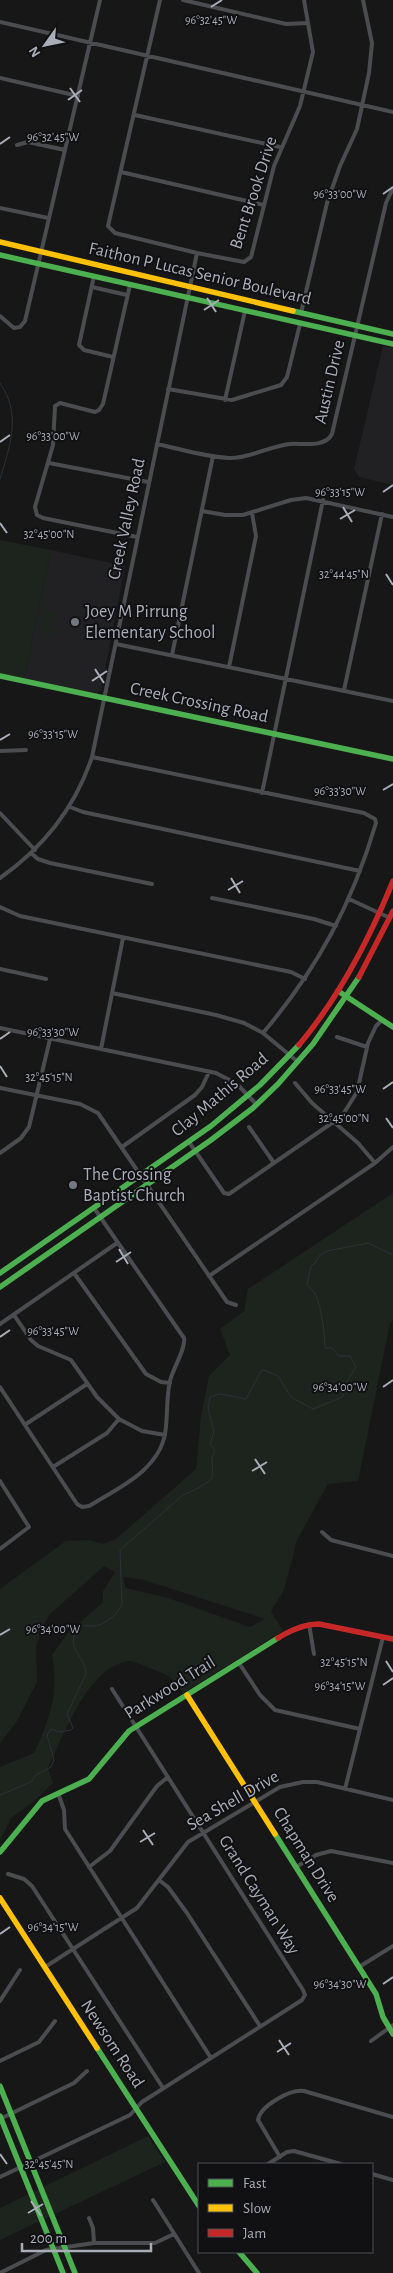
<svg xmlns="http://www.w3.org/2000/svg" width="393" height="2273" font-family="'Alegreya Sans',sans-serif">
  <style>
    .built { fill: #212123 }
    .green { fill: #1d241e; fill-rule: evenodd }
    .lines { fill: none; stroke-linecap: round; stroke-linejoin: round }
    .stream { stroke: #2a3239; stroke-width: 1 }
    .street { stroke: #4b4c50; stroke-width: 4 }
    .fast { stroke: #4caf50; stroke-width: 5.5 }
    .slow { stroke: #ffc107; stroke-width: 5.5 }
    .jam { stroke: #c62828; stroke-width: 5.5 }
    .ticks { fill: none; stroke: #a8adb8; stroke-width: 2 }
    .poi-dot { fill: #757880; stroke: #111113; stroke-width: 2 }
    .labels { text-anchor: middle; dominant-baseline: central; stroke-width: 4; stroke-linejoin: round; paint-order: stroke }
    .street-label { font-size: 18px; fill: #a8adb8; stroke: #111113 }
    .poi-label { font-size: 18px; fill: #a8adb8; stroke: #111113; text-anchor: start }
    .ticks-label { font-size: 12px; text-anchor: middle; fill: #a8adb8; stroke: #111113; stroke-width: 4; stroke-linejoin: round; paint-order: stroke }
  </style>
  <rect width="100%" height="100%" fill="#171717"/>
  <path class="built" d="M383,346L393,348V485L359,477L354,469Z
    M51,550L125,566L101,690L97,693L24,679Z"/>
  <path class="green" d="M0,540L51,550L24,679L0,674Z
    M43,610L53,612L50,625L57,627L55,636L38,633Z
    M393,1193V1320L390,1323L358,1481L328,1484L297,1540L284,1590L271,1611L283,1631L183,1693C170,1673 168,1676 147,1667C142,1665 135,1661 129,1661C88,1666 64,1735 48,1768L53,1783L32,1803L11,1818L0,1841V1767L34,1753C50,1719 59,1693 52,1655L67,1634L103,1602V1591L115,1572L104,1566L48,1616L36,1645L37,1682L16,1723L0,1743V1589L66,1541L89,1540L103,1544L116,1539L196,1469L201,1416L209,1376L230,1355L220,1329L244,1311L248,1289ZM123,1577L144,1580L265,1619L250,1627L168,1598L126,1588Z
    M148,2136L165,2162L0,2240V2208Z"/>
  <g class="lines">
    <path class="stream" d="M0,383C22,414 10,446 0,479
      M0,1795L31,1782L36,1775L51,1767L54,1760L47,1735L51,1729L59,1732L71,1730L73,1728L67,1714L86,1674C86,1661 74,1654 73,1641L76,1631L83,1625C98,1630 115,1619 122,1604L120,1550L183,1495C194,1490 203,1487 212,1478C213,1472 212,1465 212,1459C214,1451 217,1451 210,1444L214,1432L208,1408L210,1397L220,1394L246,1399L261,1371L264,1370L278,1376L291,1397L313,1409L343,1397L344,1386L356,1367L350,1356H339L332,1348H325C324,1329 322,1310 315,1293C313,1290 309,1288 307,1284L311,1266L315,1263L320,1255L327,1251L368,1243L393,1255"/>
    <path class="street" d="M160,0L108,226L115,233L197,253L244,262L251,257L274,166L300,106L313,52L304,0
      M183,0L286,24L307,23
      M0,22L393,112
      M0,78L78,96
      M135,115L280,147
      M17,145L28,142L65,150
      M121,172L264,205
      M0,208L48,218
      M94,276L79,345L84,350L113,357
      M130,285L103,404L99,410L95,412L60,403L55,406L53,445L35,507L37,515L43,518L137,537
      M92,287L127,295
      M301,313L327,203L340,166L357,129L369,73L372,43L363,0
      M0,316L14,328L20,327L25,321L100,0
      M168,389L232,400L281,385L287,377L300,324
      M225,400L245,311
      M157,444C181,449 205,457 229,458C248,459 270,446 290,444C303,443 325,448 332,434L386,203L393,188
      M49,463L148,482
      M202,511L225,515H243L291,500L306,498L393,517
      M116,644L393,701
      M172,655L213,456
      M229,667L256,536L252,513
      M344,690L382,514
      M0,751L26,750
      M92,757L364,813L375,819L376,823C352,904 318,968 263,1033
      M262,793L323,500
      M70,807L83,812L360,871
      M0,813L35,850
      M31,853L38,859L50,863L152,884
      M0,878C44,847 75,808 92,757L197,253
      M212,898L314,919L336,926
      M349,899L390,918
      M0,907L20,916L291,972L305,979
      M0,969L46,979
      M112,993L216,1015L244,1023L263,1033L298,1062
      M0,1028L216,1073L237,1084L256,1104
      M337,1037L367,1047
      M101,1049L123,938
      M295,1083L312,1103L358,1143L375,1163
      M0,1088L80,1104L98,1113L227,1302L236,1305
      M249,1127L274,1163
      M189,1142L224,1193L229,1194L342,1116L357,1092L368,1043L376,1026L382,1020
      M122,1147L195,1095L202,1087L209,1072
      M0,1153L21,1138L29,1127L50,1039
      M74,1273L146,1374L161,1382L170,1383
      M209,1276L375,1163L393,1147
      M14,1315L31,1340L38,1346L71,1360L97,1397L119,1419L142,1431L165,1435
      M0,1324L117,1243
      M0,1387L77,1504L82,1507L89,1506C118,1488 158,1471 165,1434C168,1417 166,1398 170,1381C173,1368 186,1349 184,1338L94,1208
      M26,1424L87,1384
      M53,1467L107,1433L119,1419
      M0,1481L29,1527L0,1549
      M322,1532L331,1540L393,1556
      M309,1624L314,1654
      M239,1663L260,1695L275,1710L360,1729
      M345,1789L383,1637
      M58,1793L64,1810L65,1829L211,2058
      M89,1867L110,1851L157,1786L168,1777
      M296,1867L316,1855L331,1851L393,1863
      M8,1874L24,1879L32,1886L163,2088
      M159,1880L168,1887L187,1913L260,2026
      M45,1967L137,1908L188,1842L280,1787L303,1782H317L393,1800
      M359,1967L393,1946
      M0,2001L20,1970
      M371,2041L393,2025
      M0,2061L39,2042L55,2021
      M0,2119L74,2083L87,2071
      M280,2157L258,2120C260,2106 290,2089 304,2091L393,2117
      M268,2164L287,2152L294,2151L341,2164
      M372,2174L393,2180
      M0,2177L130,2115L142,2102L302,2000L305,1995L303,1990L112,1689
      M153,2200L199,2273
      M89,2218L93,2228L94,2243
      M0,2273L46,2250L94,2243H155L174,2234"/>
    <path class="fast" d="M0,255L393,344
      M293,311L393,334
      M0,676L393,759
      M338,991L393,1027
      M0,1273L211,1126L260,1085L299,1045
      M0,1287L211,1140L253,1108L278,1084L313,1044L359,977
      M275,1834L376,1994L383,2017L393,2034
      M0,1852L42,1801L89,1779L129,1731L278,1638
      M97,2048L199,2206
      M0,2086L75,2273
      M0,2116L63,2273
      M239,2252L257,2273"/>
    <path class="slow" d="M0,242L293,311
      M187,1695L275,1834
      M0,1898L97,2048"/>
    <path class="jam" d="M359,977L393,911
      M299,1045C340,996 369,940 393,881
      M278,1638C291,1630 304,1624 319,1624L393,1639"/>
  </g>
  <path class="ticks" d="M211,7L222,0M70,88L80,102M68,100L82,90M0,144L10,137M383,194L393,187M207,298L216,312M204,310L219,300M0,442L10,435M383,492L393,485M343,507L352,522M340,519L355,510M0,523L7,533M386,574L393,585M95,669L104,683M92,681L107,671M0,740L10,734M383,790L393,784M231,878L240,893M228,890L243,881M0,1039L10,1032M0,1066L7,1077M383,1089L393,1082M386,1118L393,1128M119,1249L128,1264M116,1262L131,1252M0,1337L10,1330M383,1387L393,1380M255,1459L265,1474M252,1471L267,1462M0,1635L10,1629M386,1661L393,1672M383,1685L393,1678M143,1830L153,1845M140,1842L155,1833M0,1934L10,1927M383,1984L393,1977M279,2040L289,2055M277,2052L291,2043M0,2154L7,2164M31,2201L41,2216M28,2213L43,2204"/>
  <g class="poi-dot">
    <circle cx="75" cy="622" r="5"/>
    <circle cx="73" cy="1185" r="5"/>
  </g>
  <g class="labels">
    <g class="street-label">
      <text transform="translate(254 193) rotate(-72)">Bent Brook Drive</text>
      <text transform="translate(200 274) rotate(13)">Faithon P Lucas Senior Boulevard</text>
      <text transform="translate(330 382) rotate(-77)">Austin Drive</text>
      <text transform="translate(127 519) rotate(-78)">Creek Valley Road</text>
      <text transform="translate(199 703) rotate(12)">Creek Crossing Road</text>
      <text transform="translate(220 1095) rotate(-40)">Clay Mathis Road</text>
      <text transform="translate(170 1688) rotate(-32)">Parkwood Trail</text>
      <text transform="translate(233 1801) rotate(-30)">Sea Shell Drive</text>
      <text transform="translate(306 1855) rotate(58)">Chapman Drive</text>
      <text transform="translate(259 1895) rotate(58)">Grand Cayman Way</text>
      <text transform="translate(112 2044) rotate(57)">Newsom Road</text>
    </g>
    <g class="poi-label">
      <text x="85" y="612">Joey M Pirrung<tspan x="85" dy="21">Elementary School</tspan></text>
      <text x="83" y="1175">The Crossing<tspan x="83" dy="21">Baptist Church</tspan></text>
    </g>
  </g>
  <g class="ticks-label">
    <text x="211" y="24">96°32'45"W</text>
    <text x="53" y="141">96°32'45"W</text>
    <text x="340" y="198">96°33'00"W</text>
    <text x="53" y="440">96°33'00"W</text>
    <text x="340" y="496">96°33'15"W</text>
    <text x="49" y="538">32°45'00"N</text>
    <text x="344" y="578">32°44'45"N</text>
    <text x="53" y="738">96°33'15"W</text>
    <text x="340" y="795">96°33'30"W</text>
    <text x="53" y="1036">96°33'30"W</text>
    <text x="49" y="1081">32°45'15"N</text>
    <text x="340" y="1093">96°33'45"W</text>
    <text x="344" y="1122">32°45'00"N</text>
    <text x="53" y="1335">96°33'45"W</text>
    <text x="340" y="1391">96°34'00"W</text>
    <text x="53" y="1633">96°34'00"W</text>
    <text x="344" y="1666">32°45'15"N</text>
    <text x="340" y="1690">96°34'15"W</text>
    <text x="53" y="1931">96°34'15"W</text>
    <text x="340" y="1988">96°34'30"W</text>
    <text x="49" y="2168">32°45'45"N</text>
  </g>
  <rect x="198" y="2163" width="175" height="90" fill="#111113" stroke="#4d4f55"/>
  <rect x="208" y="2179" width="25" height="8" fill="#4caf50" stroke="#4d4f55"/>
  <text x="243" y="2188" font-size="15" fill="#a8adb8">Fast</text>
  <rect x="208" y="2204" width="25" height="8" fill="#ffc107" stroke="#4d4f55"/>
  <text x="243" y="2213" font-size="15" fill="#a8adb8">Slow</text>
  <rect x="208" y="2229" width="25" height="8" fill="#c62828" stroke="#4d4f55"/>
  <text x="243" y="2238" font-size="15" fill="#a8adb8">Jam</text>
  <g transform="translate(45 45) rotate(237)" stroke="#111113" stroke-width="4" paint-order="stroke">
  <path d="M0-4L9 19L0 12L-9 19Z" fill="#a8adb8"/>
  <text y="-8" font-size="14" font-weight="bold" text-anchor="middle" fill="#a8adb8">N</text>
  </g>
  <path d="M22 2243v8h129v-8" fill="none" stroke="#a8adb8" stroke-width="2.5"/>
  <text x="30" y="2243" font-size="15" fill="#a8adb8" stroke="#111113" stroke-width="4" paint-order="stroke">200 m</text>
</svg>
